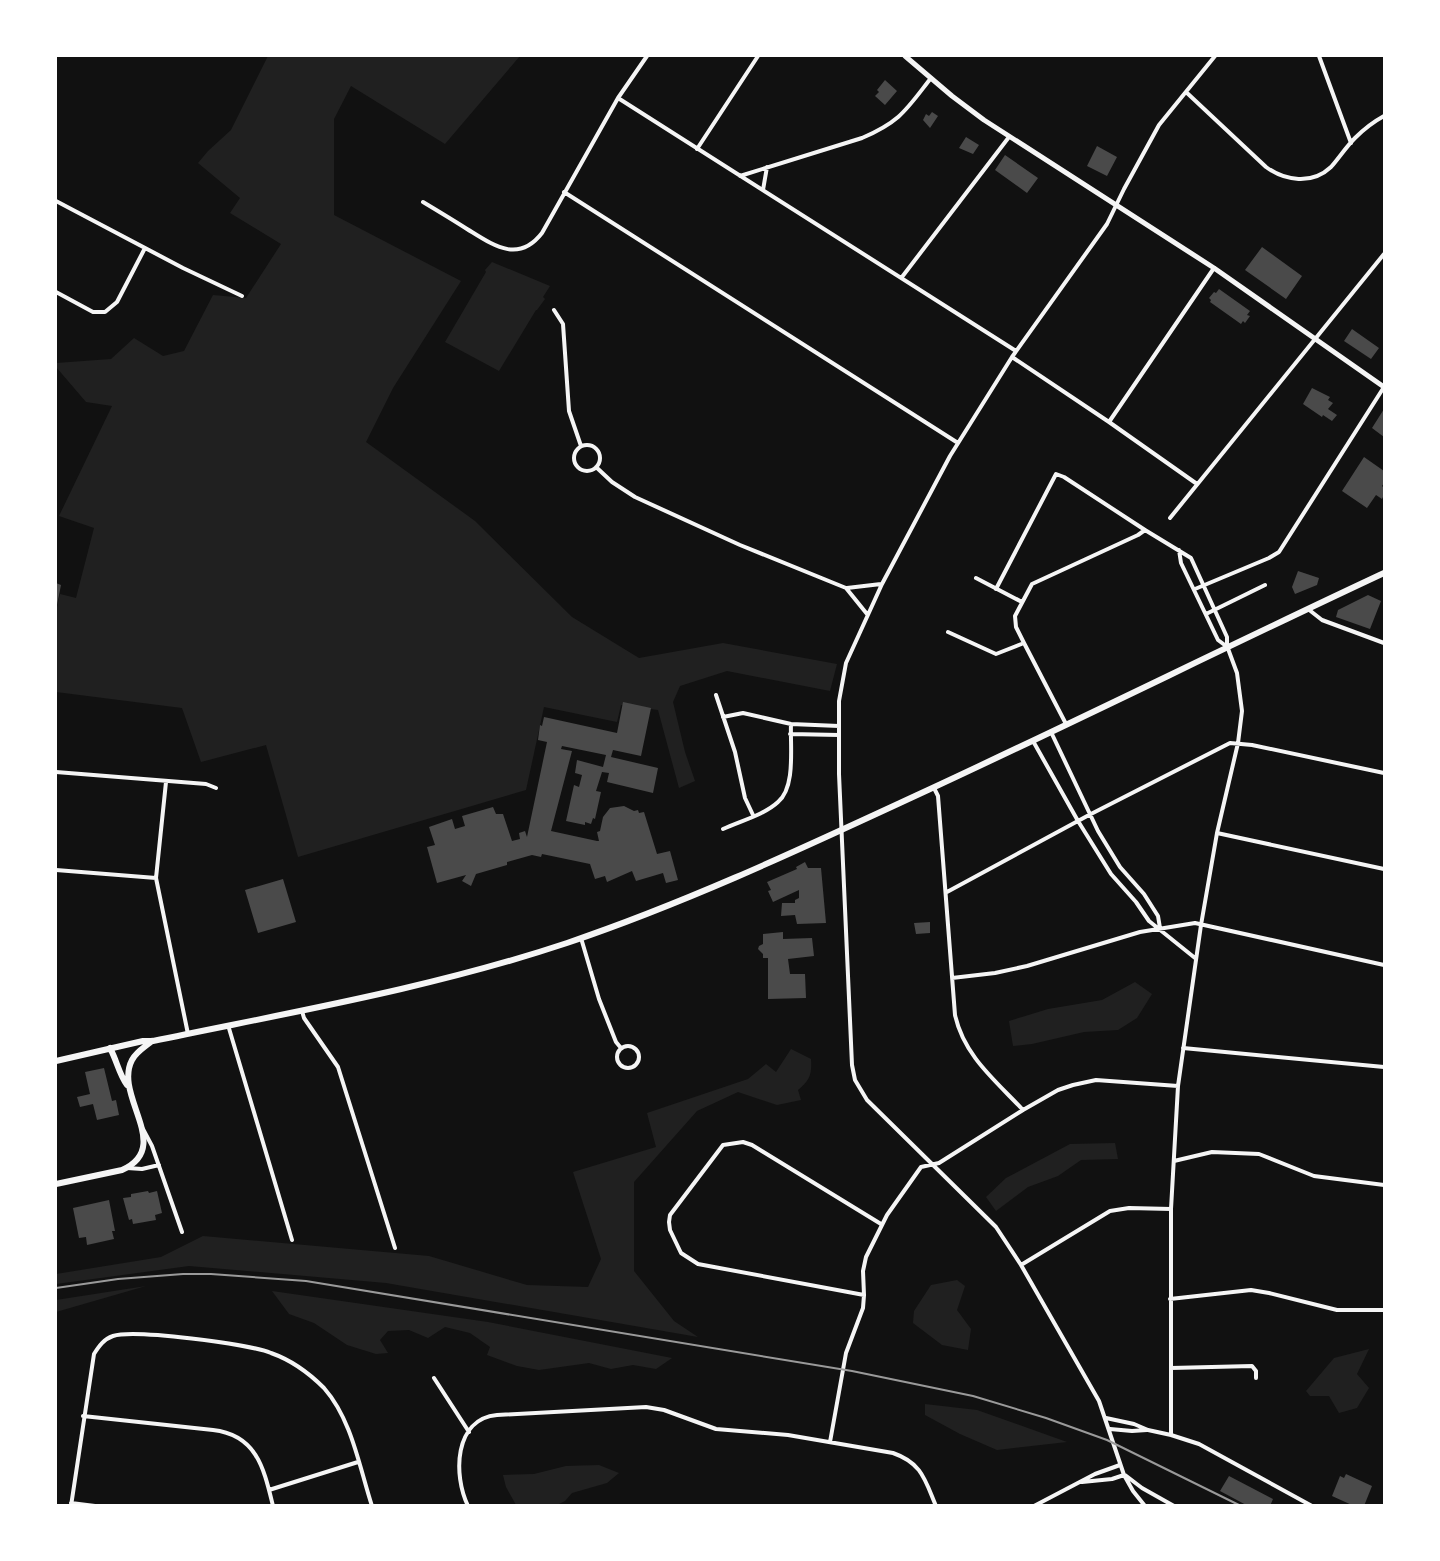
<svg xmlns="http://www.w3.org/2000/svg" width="1440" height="1561" font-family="Overpass,sans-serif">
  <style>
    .green { fill: #202020 }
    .building { fill: #4a4a4a }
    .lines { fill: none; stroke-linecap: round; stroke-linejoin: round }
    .minor { stroke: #f5f5f5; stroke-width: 4 }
    .secondary { stroke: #f5f5f5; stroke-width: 5 }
    .primary { stroke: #f5f5f5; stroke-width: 6 }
    .rail { stroke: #9a9a9a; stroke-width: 2 }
  </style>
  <rect width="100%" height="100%" fill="#111"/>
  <path class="green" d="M268,56H520L445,144L351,86L334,119V215L461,281L393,388L366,442L475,521L572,617L639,658L723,643L837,664L830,691L727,671L680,686L673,702L685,752L695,781L679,788L658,710L621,705L617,722L544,707L526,790L298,857L266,745L201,762L182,708L56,692V611L60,594L76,598L94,528L59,516L112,406L86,402L56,367V363L111,359L134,338L163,356L184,351L213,295L246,298L281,244L230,213L240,198L198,163L208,151L231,130Z
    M492,262L550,286L543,297L545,299L537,310H536L499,371L445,342L486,272L485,270Z
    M1135,982L1152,994L1137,1018L1118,1030L1084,1032L1032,1044L1013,1046L1009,1021L1048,1009L1102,1000Z
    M791,1049L811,1059C812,1074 810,1080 798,1090L801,1100L777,1105L738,1092L697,1111L634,1182V1271L674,1321L698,1337L386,1283L189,1266L56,1284V1274L161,1257L203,1236L429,1256L527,1285L588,1287L601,1259L573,1172L656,1147L647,1113L748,1079L766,1064L776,1072Z
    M1115,1143L1118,1159L1081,1160L1058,1176L1028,1187L996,1211L986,1197L1006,1178L1070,1144Z
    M957,1280L965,1286L957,1310L971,1329L968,1350L942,1345L913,1323L914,1311L931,1285Z
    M146,1286L56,1312V1300Z
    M272,1291L488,1322L672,1358L656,1369L633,1365L611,1369L589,1363L539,1370L517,1366L487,1355L490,1347L470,1333L445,1327L428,1338L409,1330L388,1331L380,1340L388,1353L376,1354L347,1345L314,1323L289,1314Z
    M1369,1349L1357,1374L1369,1388L1357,1408L1339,1413L1329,1396H1310L1306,1391L1334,1358Z
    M925,1404L977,1410L1067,1442L997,1450L960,1434L925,1415Z
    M599,1465L619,1473L607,1483L572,1493L565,1501L557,1505H516L506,1487L503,1475L534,1474L566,1466Z"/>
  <path class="building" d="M885,80L897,91L885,105L875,96L879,92L877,90Z
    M932,112L938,116L930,128L923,120L926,114L929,116Z
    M966,137L979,145L973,154L959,148Z
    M1097,146L1117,157L1107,176L1087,166Z
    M1005,155L1038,178L1027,193L995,170Z
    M1262,247L1302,276L1286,299L1245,270Z
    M1219,289L1250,311L1247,315L1250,316L1245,323L1243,321L1241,324L1210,302L1211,300L1209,298L1214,292L1216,293Z
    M1352,329L1379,348L1371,359L1344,341Z
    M1312,388L1330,397L1328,400L1333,403L1328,409L1337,415L1332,421L1323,415L1322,417L1303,404Z
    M1384,409V437L1372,428Z
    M1364,457L1384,471V483L1382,486L1384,488V495L1382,499L1376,495L1367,508L1342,491Z
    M1298,571L1319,578L1317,585L1295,594L1292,587Z
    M56,583L61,585L56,610Z
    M1368,595L1381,601L1370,629L1336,617L1338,610Z
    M623,702L651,708L641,756L613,750L611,757L658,768L653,793L607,782L609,773L602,772L596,791L601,792L595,819L593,818L591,824L585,822V825L566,821L574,785L579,787L582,775L575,773L577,760L603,767L606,755L562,746L561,749L572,751L551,831L597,841H599L597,832L600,831L603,817L610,808L624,806L634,811L638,810L639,813L644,812L657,854L670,851L678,880L666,883L663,873L636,881L632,871L607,882L605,876L595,879L590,864L542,854L541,857L532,855L507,862V865L476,874L471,886L462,881L466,875L437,883L427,847L435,845L429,827L452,819L455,829L465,826L462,816L493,807L496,814H503L512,841L520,839L519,833L525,831L527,837L547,742L538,740L540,725L542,726L544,717L617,733Z
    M805,862L808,868H821L826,923L797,924L795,915L781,916L782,903H795V900L799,898V890L773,902L768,891L771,890L767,882L797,869L796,867Z
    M283,879L296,922L258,933L245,890Z
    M930,922V933L916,934L914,923Z
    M783,932V939L812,938L814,956L788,959L790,974H805L806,998L768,999V958H763V954L758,949L759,946L763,944V934Z
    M104,1068L112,1101L116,1100L119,1115L97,1120L93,1104L80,1107L77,1097L90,1094L85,1072Z
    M148,1191L149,1193L157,1191L162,1213L155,1215L156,1220L133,1224L132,1219L129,1220L123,1198L131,1197V1194Z
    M109,1200L115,1231H112L114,1239L87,1245L86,1237L79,1238L73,1208Z
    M1346,1474L1372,1486L1364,1506H1354L1332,1496L1340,1476L1344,1478Z
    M1229,1476L1273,1499L1270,1506H1248L1220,1491Z"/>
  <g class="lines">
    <path class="minor" d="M1319,56L1351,143
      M1186,92L1266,167C1285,181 1312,185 1331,167C1339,158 1346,147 1355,138C1364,129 1373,122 1384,116
      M618,98L1016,351
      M697,149L758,56
      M740,176L862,138C901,121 906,110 931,78
      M763,190L767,167
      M564,192L958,443
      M56,201L183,268L242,296
      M423,202C438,211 453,220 467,229C493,245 518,264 542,233L618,98L647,56
      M902,277L1009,137
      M56,292L93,312H105L117,302L145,248
      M554,310L563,324L569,411L581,446
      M1012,357L1109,422L1197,484
      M1109,422L1214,268
      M574 458a13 13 0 1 1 26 0a13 13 0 1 1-26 0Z
      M596,467L612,482L635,497L740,545L846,588L867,614
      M1170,518L1384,254
      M1179,550L1181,563L1218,640L1226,646
      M976,578L1022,602
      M847,588L881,584
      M996,589L1056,474L1064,477L1145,530
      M1195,589L1269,558L1279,552L1384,387
      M1308,609L1322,620L1384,643
      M1206,614L1265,585
      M948,632L996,654L1024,643
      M716,695L735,752L745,798L753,815
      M723,717L743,713L791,724L839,726
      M1066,724L1024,643L1016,627L1015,616L1032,584L1138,535L1145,530L1191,558L1227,637V646L1237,673L1242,711L1238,743L1217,833L1201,925L1178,1086L1171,1209V1435
      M1051,732L1098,831L1120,867L1144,894L1158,916L1160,928
      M790,734L839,735
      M1033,741L1078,821L1111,874L1136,902L1149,921L1195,958
      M56,772L206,784L216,788
      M166,782L156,878L188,1034
      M934,788L938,796L955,1015C964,1056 996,1081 1023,1110
      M723,829C740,821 764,815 778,802C796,787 790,746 791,724
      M1217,833L1384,869
      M56,870L156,878
      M947,892L1089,815L1230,743L1252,745L1384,773
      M581,938L599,999L616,1042L621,1048
      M952,978L995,973L1027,966L1140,932L1195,923L1384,965
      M302,1011L304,1018L338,1067L395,1248
      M228,1025L292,1240
      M617 1057a11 11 0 1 1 22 0a11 11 0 1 1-22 0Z
      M1183,1048L1384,1067
      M143,1129L152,1146L182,1232
      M1174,1161L1212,1152L1259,1154L1314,1176L1384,1185
      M127,1168L142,1169L159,1165
      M1021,1265L1110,1211L1129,1208L1171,1209
      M864,1295L698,1264L681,1253L670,1230L669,1222L670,1215L723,1145L743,1142L752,1145L881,1224
      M1170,1299L1251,1290L1269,1293L1337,1310H1384
      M1171,1368L1252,1366L1256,1371V1378
      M434,1378L469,1432
      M83,1416L213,1430C257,1435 264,1469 273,1506
      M1106,1418L1134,1424L1148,1430L1171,1435L1199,1444L1312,1506
      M1110,1429L1132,1431L1147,1430
      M830,1442L846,1353L863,1308L864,1295L863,1271L866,1257L887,1215L921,1167L939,1163L1023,1110L1058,1090L1073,1085L1096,1080L1178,1086
      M1125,1475L1142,1488L1174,1506
      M1082,1482L1112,1479L1124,1475
      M269,1490L358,1462
      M71,1503L95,1506
      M71,1506L94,1354C99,1346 104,1339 113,1336C134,1329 249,1344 271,1353C291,1360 309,1373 324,1388C352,1420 359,1466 372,1506
      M468,1506C453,1475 454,1419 497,1415L646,1407L664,1410L716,1429L788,1435L893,1453C922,1463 925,1480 936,1506
      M1034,1506L1095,1474L1120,1465
      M1145,1506L1133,1491L1124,1475L1099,1401L1021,1265L996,1227L867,1100L855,1080L852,1065L839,774V701L846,663L882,584L950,456L1012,357L1107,224L1124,189L1159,125L1215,56"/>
    <path class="secondary" d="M905,56L952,96L984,120L1214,268L1384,387"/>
    <path class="primary" d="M110,1048C117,1061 119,1074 127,1085
      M56,1061L143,1041H153C292,1012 432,988 567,943C691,901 809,845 928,790C1081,719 1232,644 1384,573
      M56,1184L122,1170C174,1147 113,1096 132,1060C136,1052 145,1047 152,1041"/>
    <path class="rail" d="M56,1288L118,1279L183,1274H211L306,1281L852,1371L973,1396L1046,1418L1107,1440L1241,1506"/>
  </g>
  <rect width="1440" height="1561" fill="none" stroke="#ffffff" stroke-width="114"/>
</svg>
